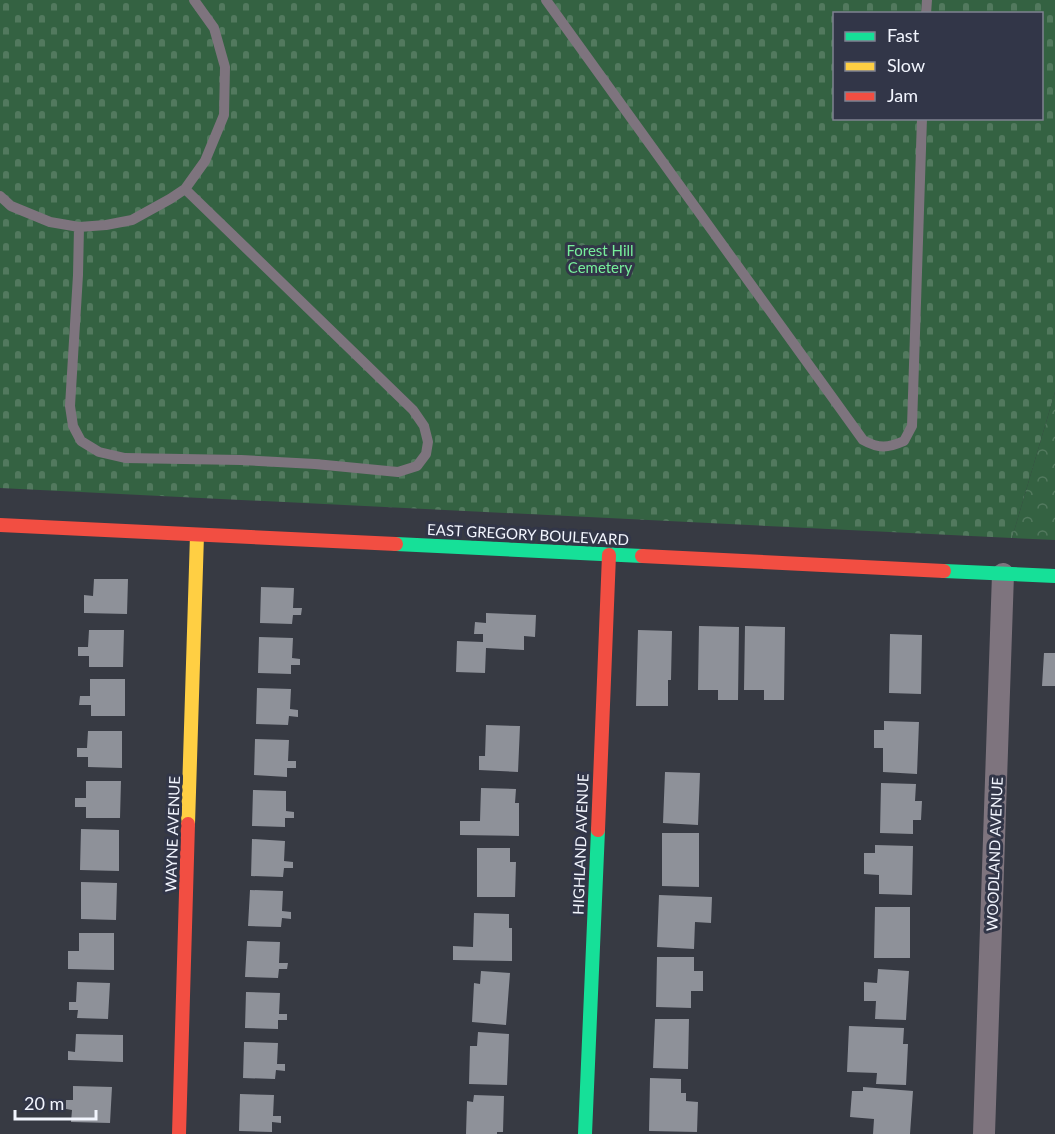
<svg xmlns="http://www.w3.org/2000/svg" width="1055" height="1134" font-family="Lato,sans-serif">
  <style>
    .cemetery { fill: url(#cemetery-stones); fill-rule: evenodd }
    .park { fill: url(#park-crowns) }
    .building { fill: #8e9199 }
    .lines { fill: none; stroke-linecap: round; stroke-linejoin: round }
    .lane { stroke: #7e747e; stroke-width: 10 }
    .street { stroke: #7e747e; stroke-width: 22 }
    .fast { stroke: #16e098; stroke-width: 14 }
    .slow { stroke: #ffcf43; stroke-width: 14 }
    .jam { stroke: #f24e42; stroke-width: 14 }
    .labels { text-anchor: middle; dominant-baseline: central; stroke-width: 6; stroke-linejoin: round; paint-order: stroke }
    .park-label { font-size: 15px; fill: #77ee9b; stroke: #323648 }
    .street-label { font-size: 15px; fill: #f2f5fe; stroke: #323648 }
  </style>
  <defs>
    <pattern id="cemetery-stones" width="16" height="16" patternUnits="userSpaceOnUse" patternTransform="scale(1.5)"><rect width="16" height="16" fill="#346242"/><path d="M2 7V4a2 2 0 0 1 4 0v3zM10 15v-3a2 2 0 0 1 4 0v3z" fill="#52795e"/></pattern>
    <pattern id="park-crowns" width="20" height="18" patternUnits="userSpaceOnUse" patternTransform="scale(1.5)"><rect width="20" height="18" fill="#346242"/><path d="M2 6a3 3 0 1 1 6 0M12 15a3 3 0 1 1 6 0" fill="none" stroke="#52795e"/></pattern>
  </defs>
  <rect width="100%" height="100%" fill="#373a43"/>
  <path class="cemetery" d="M0,0H1055V392L1012,538L0,488ZM834,14H1042V118H834Z"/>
  <path class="park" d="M1055,392V540L1012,538Z"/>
  <path class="building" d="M94,579H128L127,614L84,613V595L93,596Z
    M261,587L294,588L293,608H302L301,615H293L292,624L260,623Z
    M486,613L536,615L535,637L524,636V650L486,648L485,673L456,672L457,641L483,642V634H474L475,622L486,623Z
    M699,626L739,627L738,700H718V690H698Z
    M745,626L785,627L784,700H764V690H744Z
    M89,630H124L123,667H89V656H78V647H88Z
    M638,630L672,631L671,680H668V706H636Z
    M890,634L922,635L921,694L889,693Z
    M259,637L293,638L292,658L300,659V665H291V674L258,673Z
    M1044,653H1055V686H1042Z
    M90,679H125V716H91V705H79L80,696H90Z
    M257,688L291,689L290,709L298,710V717L289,716L288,725L256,724Z
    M884,721L919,722L917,774L883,772V748H874V730H884Z
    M486,725L520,726L518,772L479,770V756H485Z
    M88,731H122V768L88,767V757H77V748H87Z
    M255,739L289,740L288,761H296V768H287V777L254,775Z
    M665,772L700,773L698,825L663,823Z
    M86,781H121L120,818H86V807H75V798H86Z
    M881,783L916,784L915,801H922L921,820H913V834L880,833Z
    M481,788L516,789L515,803H519V836L460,835V821H480Z
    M253,790L286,791V811L294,812V818H285V827L252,826Z
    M81,829L119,830V871L80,870Z
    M662,833H699V887L662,886Z
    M252,839L285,841L284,861L293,862V868H284L283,877L251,876Z
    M875,845L913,846L912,895L879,894V875L864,874V853H875Z
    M477,848H510V862H516L515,897H477Z
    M81,882L117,883L116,920L81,919Z
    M250,890L283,891L282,911L291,912V919L282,918L281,927L248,926Z
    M659,895L712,897L711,923L695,922L694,949L657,947Z
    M875,907H910V958H874Z
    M474,913L509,914V928H512V961L453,960V946L473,947Z
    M79,933H114V970L68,969V951H79Z
    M247,941L280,942L279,963H288L287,969H279L278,978L245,977Z
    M657,957H694V971H703V991H691V1008L656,1007Z
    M878,969L909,971L906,1020L875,1019L876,1001H864V982L877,983Z
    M481,971L510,973L506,1025L472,1022L474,983L480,984Z
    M77,982L110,983L108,1019L77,1018L78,1010H69V1002H76Z
    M246,992L280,993L279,1014H287V1020H278V1029L245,1028Z
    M655,1019H689L688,1069L653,1068Z
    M849,1026L904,1028L903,1044H908L906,1085L876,1084L877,1073L847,1072Z
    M478,1032L509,1034L507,1085L469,1084L470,1046H477Z
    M76,1034L123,1035V1062L68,1060V1051L75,1052Z
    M244,1042L278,1043L277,1064H285V1071L276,1070L275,1079L243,1078Z
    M650,1078L681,1079V1093H686V1101L698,1102L697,1132L649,1131Z
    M73,1086L112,1087L110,1123L71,1122L72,1110L66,1109V1100H73Z
    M863,1087L913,1091L910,1134H873L874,1119L850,1117L852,1091H863Z
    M240,1094L274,1095L273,1116H281V1123L272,1122V1132L239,1131Z
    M474,1095L504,1096L503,1132H497V1134H466L467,1101L473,1102Z"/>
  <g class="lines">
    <path class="lane" d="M546,0L863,440C879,449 888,448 904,441L912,426L922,118
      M926,14L927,0
      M0,196L11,206L50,222L79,227L106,225L132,220L170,199L185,189L205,161L224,115L225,67L214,28L194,0
      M79,227L78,275L70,406L73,426L81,441L99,452L125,458L241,460L315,464L398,472L417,466L426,454L428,442L424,426L413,410L185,189"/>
    <path class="street" d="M984,1134L1003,574"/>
    <path class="fast" d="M396,544L642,556
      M944,571L1055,576
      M585,1134L598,830"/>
    <path class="slow" d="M188,824L197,535"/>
    <path class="jam" d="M0,525L396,544
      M642,556L944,571
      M598,830L609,555
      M179,1134L188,824"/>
  </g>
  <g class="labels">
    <g class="park-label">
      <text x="600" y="250">Forest Hill<tspan x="600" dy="17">Cemetery</tspan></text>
    </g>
    <g class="street-label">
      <text transform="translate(528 534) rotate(3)">EAST GREGORY BOULEVARD</text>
      <text transform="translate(172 834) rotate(-88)">WAYNE AVENUE</text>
      <text transform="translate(580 844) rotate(-88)">HIGHLAND AVENUE</text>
      <text transform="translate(994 854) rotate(-88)">WOODLAND AVENUE</text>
    </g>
  </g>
  <rect x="833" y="12" width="210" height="108" fill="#323648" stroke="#7f8291" stroke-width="1.5"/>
  <rect x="845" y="32" width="30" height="9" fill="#16e098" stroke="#7f8291" stroke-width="1.5"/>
  <text x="887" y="42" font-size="18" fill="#f2f5fe">Fast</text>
  <rect x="845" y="62" width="30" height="9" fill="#ffcf43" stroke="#7f8291" stroke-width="1.5"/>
  <text x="887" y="72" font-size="18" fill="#f2f5fe">Slow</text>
  <rect x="845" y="92" width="30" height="9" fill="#f24e42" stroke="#7f8291" stroke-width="1.5"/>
  <text x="887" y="102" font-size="18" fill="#f2f5fe">Jam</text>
  <path d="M15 1110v9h81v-9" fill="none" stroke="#f2f5fe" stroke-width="3"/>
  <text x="24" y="1110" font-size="18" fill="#f2f5fe" stroke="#323648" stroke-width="4.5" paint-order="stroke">20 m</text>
</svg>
